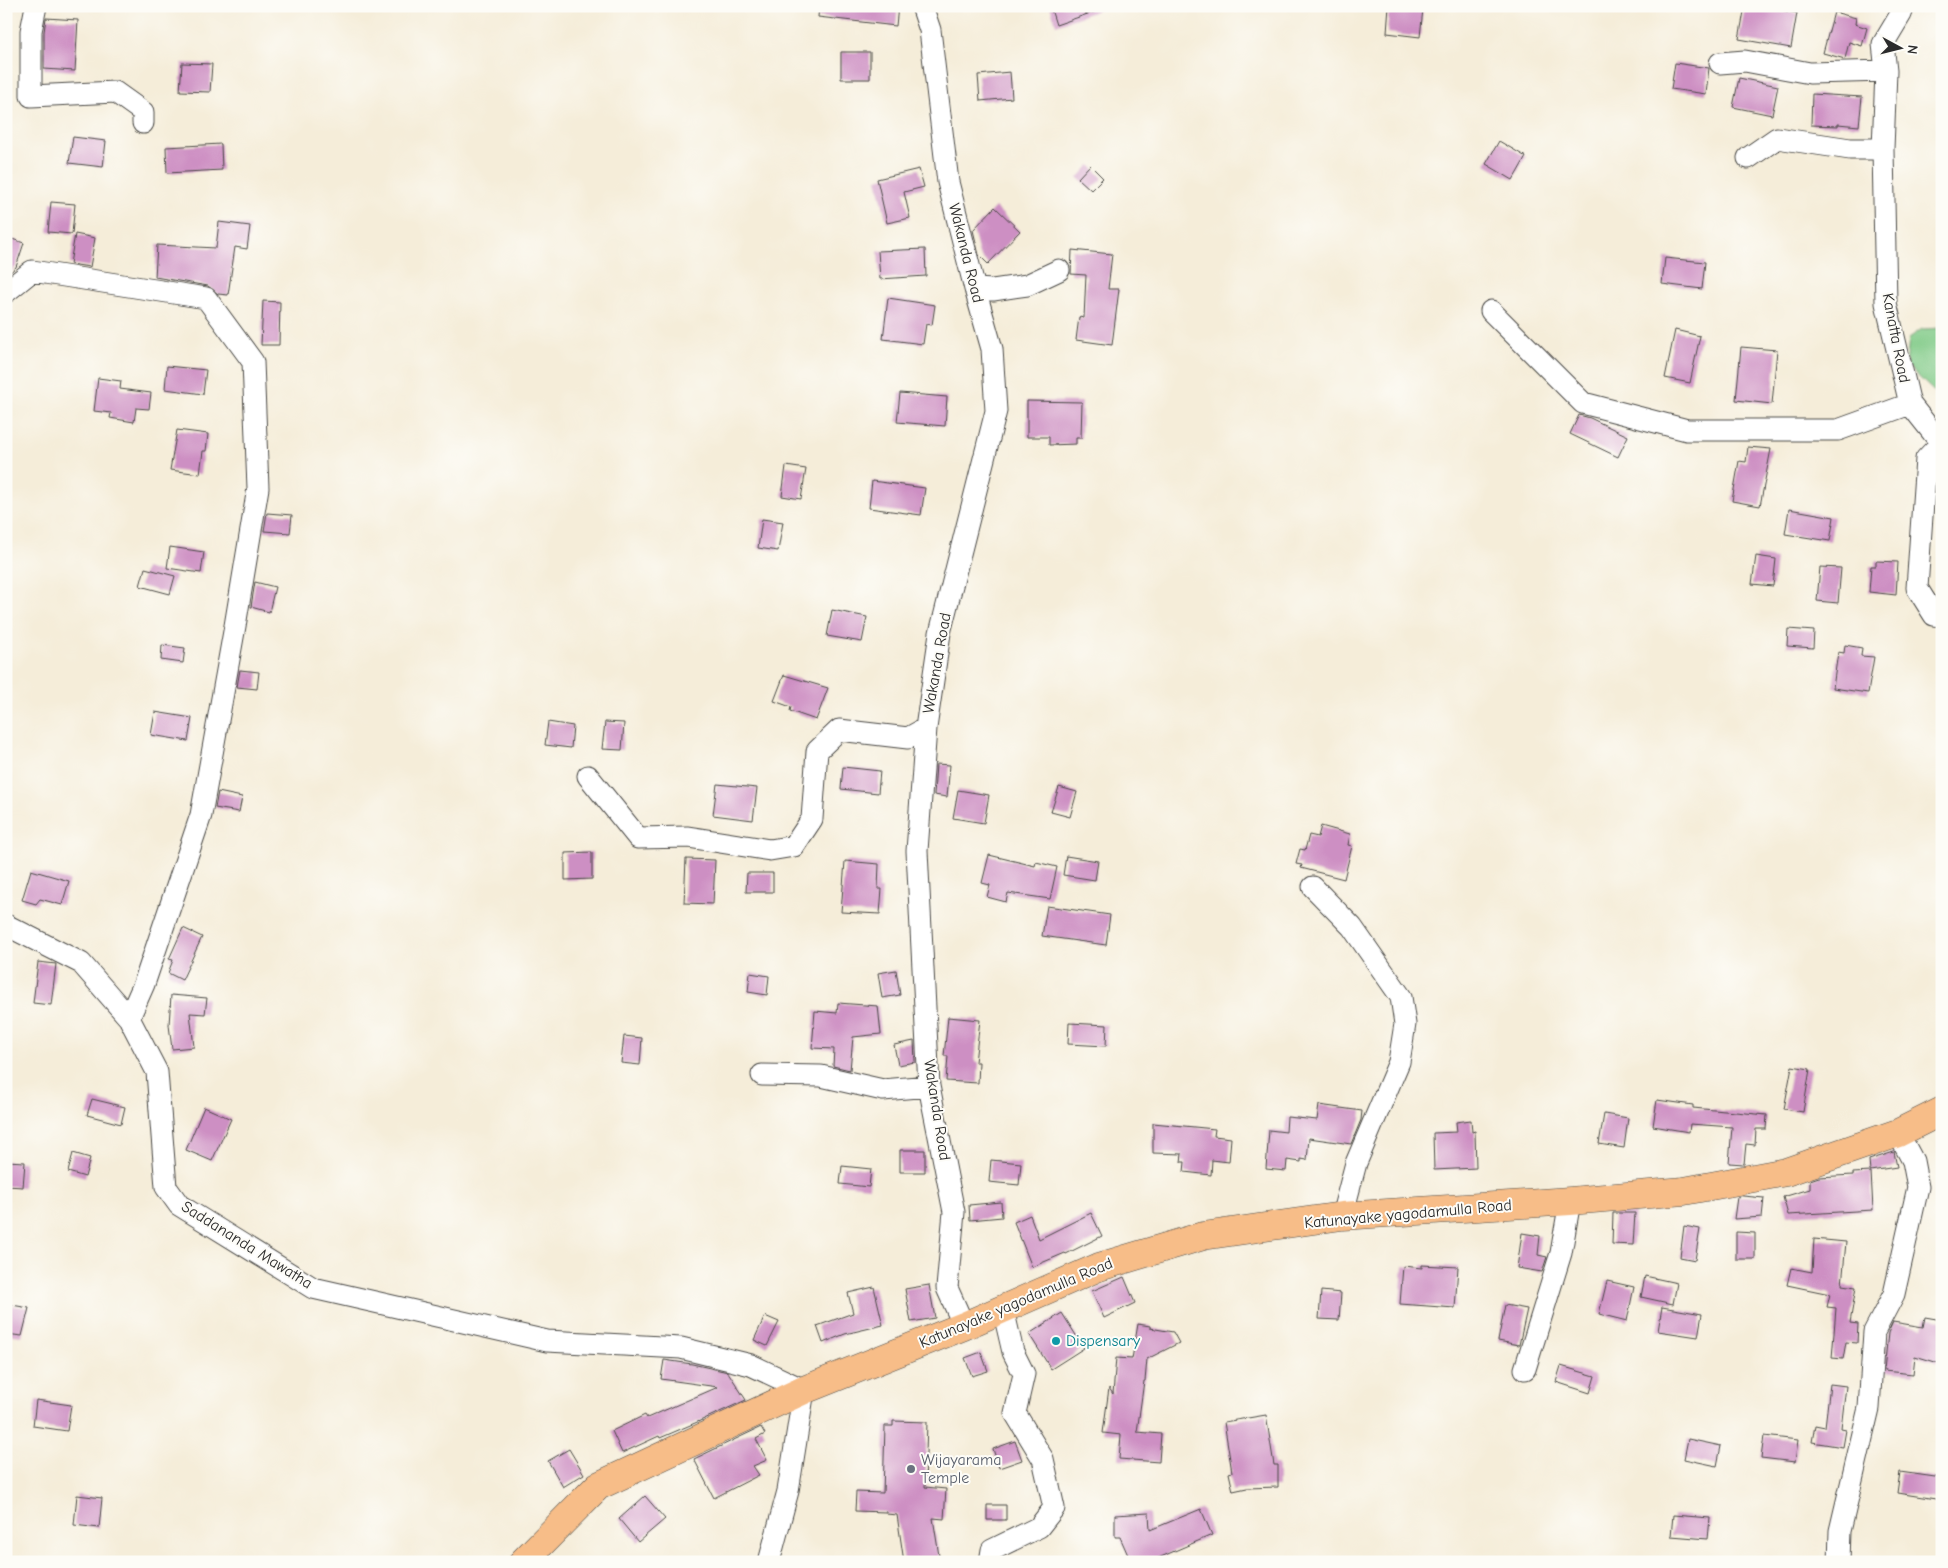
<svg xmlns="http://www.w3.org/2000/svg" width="1948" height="1568" font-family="'Comic Neue',sans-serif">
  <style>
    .green { fill: #80ca87; stroke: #567a59 }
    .building { fill: #cd8fc3 }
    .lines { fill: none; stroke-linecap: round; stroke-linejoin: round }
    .minor-casing { stroke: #494845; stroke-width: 23 }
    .major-casing { stroke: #494845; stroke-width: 29 }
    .minor { stroke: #fff; stroke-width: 21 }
    .major { stroke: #f7bd88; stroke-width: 28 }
    .culture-dot { fill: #0f9aa8; stroke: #fdfcf7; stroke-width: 2 }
    .worship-dot { fill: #6b7280; stroke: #fdfcf7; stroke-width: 2 }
    .labels { text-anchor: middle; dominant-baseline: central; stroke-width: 4; stroke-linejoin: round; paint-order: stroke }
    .street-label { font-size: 16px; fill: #2b2b2b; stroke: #fdfcf7 }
    .culture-label { font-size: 16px; fill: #0d838f; stroke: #fdfcf7; text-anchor: start }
    .worship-label { font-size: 16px; fill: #5b616d; stroke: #fdfcf7; text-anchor: start }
  </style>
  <rect width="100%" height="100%" fill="#fdfcf7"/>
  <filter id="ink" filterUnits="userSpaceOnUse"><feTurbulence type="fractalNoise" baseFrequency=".02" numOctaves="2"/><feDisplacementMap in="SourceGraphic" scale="10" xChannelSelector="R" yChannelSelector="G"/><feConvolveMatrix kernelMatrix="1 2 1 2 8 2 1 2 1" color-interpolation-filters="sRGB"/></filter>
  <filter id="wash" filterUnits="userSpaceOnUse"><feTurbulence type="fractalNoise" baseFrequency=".0096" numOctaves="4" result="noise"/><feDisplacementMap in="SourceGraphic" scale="20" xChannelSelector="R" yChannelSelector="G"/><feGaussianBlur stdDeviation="1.12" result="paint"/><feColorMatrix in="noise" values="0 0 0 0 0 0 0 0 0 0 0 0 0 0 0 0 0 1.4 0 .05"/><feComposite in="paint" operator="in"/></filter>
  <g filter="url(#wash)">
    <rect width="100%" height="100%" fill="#f5edd9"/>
    <path class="green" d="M1942,328V399L1906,365L1909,338L1922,329Z"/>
    <g id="blocks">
      <path class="building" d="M819,6H898L896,26L818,17Z
        M1050,6H1101L1102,9L1056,25Z
        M1389,6L1423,9L1420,37L1387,33Z
        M1745,6H1759L1797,13L1791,48L1739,39Z
        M1834,12L1856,18L1855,24L1867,28L1862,46L1849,42L1845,59L1823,53Z
        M46,18L78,20L75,71L44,69V32Z
        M841,52H870V79H841Z
        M182,63L212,64L210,92L180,91Z
        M1675,63L1709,68L1706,94L1671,89Z
        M1010,72L1012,98L980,101L978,75Z
        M1739,78L1778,86L1772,115L1733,107Z
        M1812,94L1862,97L1859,126L1838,124V126L1811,125Z
        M73,137L106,141L103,167L69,163Z
        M1499,141L1526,157L1513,180L1486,164Z
        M221,144L222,170L167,173L166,147Z
        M1090,165L1103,178L1091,190L1078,178Z
        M919,169L924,187L904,192L910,218L887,223L877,179Z
        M51,202L75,204L72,234L48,232Z
        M995,207L1020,231L988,264L979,255L973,230Z
        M219,222L250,226L247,249L235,247L228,295L218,294L208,286L155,277L157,245L216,248Z
        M75,234L95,238L90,267L70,264Z
        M6,237L24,243L16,267L6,276Z
        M925,249L926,276L880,279L878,251Z
        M1072,250L1112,254L1108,289H1119L1112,345L1076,340L1079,317L1084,318L1086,275L1071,274Z
        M1665,258L1705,262L1702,289L1662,284Z
        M888,298L935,305L932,325L926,324L923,344L883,339Z
        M263,301L280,302L279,345H261Z
        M1675,330L1700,336L1690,383L1665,378Z
        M1741,347L1777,350L1772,404L1736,400Z
        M167,366L206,370L203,394L165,389Z
        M98,378L121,381L120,389L151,393L149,409L136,408L134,422L110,418L111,413L94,411Z
        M900,393L947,397L945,426L897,422Z
        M1027,401L1082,402L1081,438H1076V444L1049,445V437H1027Z
        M1579,415L1590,418L1628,436L1618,457L1570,434Z
        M177,430L208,434L206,451H203L200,474L170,470Z
        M1748,447L1771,449L1760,506L1732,501L1739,461L1746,462Z
        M786,466L806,469L801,499L782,496Z
        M872,481L925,488L921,515L869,508Z
        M1789,509L1834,517L1830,541L1785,534Z
        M267,513L292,515L290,533L264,531Z
        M762,519L783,522L778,551L758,548Z
        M170,547L204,552L201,573L167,568Z
        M1756,556L1776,559L1773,586L1752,584Z
        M1876,561L1898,562L1896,595L1869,592L1871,566H1876Z
        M1820,567L1841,568L1838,603L1817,601Z
        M145,568L175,576L170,594L140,586Z
        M255,582L275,587L269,612L251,607Z
        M832,610L867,617L862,642L827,636Z
        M1788,629L1814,631L1813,648L1787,646Z
        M162,645L185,648L183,663L161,660Z
        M1845,645L1862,648L1861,656L1874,657L1868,693L1833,688L1838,652L1844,653Z
        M240,670L259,672L257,689L237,687Z
        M784,675L828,688L816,720L790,711L791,707L774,701Z
        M155,712L192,718L188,741L151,735Z
        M548,722L573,726L571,748L545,745Z
        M605,722L624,723L622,750L602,749Z
        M936,764L950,765L947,797L934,795Z
        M843,767L880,771L878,793L841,789Z
        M717,784L757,788L753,820L713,815Z
        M1059,787L1077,792L1070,817L1051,812Z
        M958,790L989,795L984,823L953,818Z
        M218,792L242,797L239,812L215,808Z
        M1321,826L1350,834L1348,845L1352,846L1344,879L1301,868L1302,865L1296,864L1300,849L1305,850L1309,835L1318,837Z
        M592,852V879L565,880V853Z
        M989,855L1035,866L1036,862L1057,867L1050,899L1008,893L1006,902L987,897L990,885L982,883Z
        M1066,856L1098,861L1095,880L1063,875Z
        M686,859L715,860L713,904L684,903Z
        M845,861L879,864L878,889H882L880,914L841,912Z
        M31,870L69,881L62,905L40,899L36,904L22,900Z
        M747,873H773V892H746Z
        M1047,906L1110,915L1106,945L1042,936Z
        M183,928L202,937L182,980L168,973L173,960L169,959Z
        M38,962L56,964L51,1005L33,1003Z
        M896,970L900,995L882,998L878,973Z
        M750,973L769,976L767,995L748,992Z
        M171,995L207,998L205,1014L190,1013L194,1047L172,1049L169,1025Z
        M838,1003L878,1006L881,1034L853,1037L850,1070L833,1066L834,1049L812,1048L815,1011L837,1013Z
        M948,1017L980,1020L975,1062H979L978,1083L946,1081L948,1056H944Z
        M1069,1023L1107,1025L1106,1046L1068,1044Z
        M624,1036L642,1038L640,1065L621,1063Z
        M914,1041L915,1062L898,1065L894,1045Z
        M1792,1066L1810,1069L1803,1112L1784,1109Z
        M92,1099L125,1107L121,1124L87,1115Z
        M1657,1100L1693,1105V1108L1767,1115L1766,1129H1756L1755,1145L1746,1144L1744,1164L1729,1163L1732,1127L1690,1124L1689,1132L1653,1126Z
        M1319,1105L1362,1111L1361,1120L1351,1144L1309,1138L1307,1160L1301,1159V1162L1287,1160L1286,1171L1266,1169L1269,1130L1286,1132L1287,1117L1317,1120Z
        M204,1107L231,1119L212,1161L186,1150Z
        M1604,1114L1628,1118L1624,1148L1599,1144Z
        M1471,1120L1472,1132L1475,1131L1476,1168L1434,1170L1433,1133L1457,1132L1456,1122Z
        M1153,1123L1215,1129L1214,1136L1231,1138L1229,1162L1212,1160L1211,1175L1184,1172L1185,1162H1181L1182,1154L1153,1153Z
        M900,1150H925V1172H900Z
        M1894,1152L1897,1167L1870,1171L1869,1160Z
        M73,1153L90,1158L85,1177L68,1172Z
        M991,1160L1021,1163L1019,1185L989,1182Z
        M6,1161L25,1162L23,1187L6,1186Z
        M842,1166L871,1169L869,1187L840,1184Z
        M1871,1172L1873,1210L1788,1215L1783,1197L1810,1189V1180L1819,1177L1853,1175V1173Z
        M1743,1196L1764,1198L1762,1217L1734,1219L1737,1197Z
        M1001,1202L1002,1217L970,1220L969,1205Z
        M1091,1213L1102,1236L1066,1254L1065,1253L1032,1267L1014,1222L1030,1215L1039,1239Z
        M1613,1213H1635L1633,1245L1612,1244Z
        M1684,1226L1700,1229L1695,1260L1680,1257Z
        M1736,1232L1755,1233V1259H1736Z
        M1522,1233L1540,1236L1538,1255L1547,1257L1542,1272L1517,1268Z
        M1814,1239L1846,1242L1842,1285L1856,1287L1850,1323L1858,1324L1857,1343L1846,1342L1843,1359L1832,1358L1836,1308L1827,1307L1830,1294L1787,1285L1791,1268L1812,1272Z
        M1422,1265L1458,1267L1455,1308L1400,1304L1403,1266L1422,1268Z
        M1645,1276L1677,1283L1673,1304L1641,1297Z
        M1124,1277L1135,1303L1104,1318L1092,1291Z
        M1607,1281L1634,1287L1627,1321L1599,1314Z
        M929,1285L935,1318L911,1322L905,1289Z
        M874,1287L883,1325L845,1334L823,1343L817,1326L853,1313L848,1293Z
        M1321,1291L1341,1293L1339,1320L1319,1319Z
        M6,1304L29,1308L22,1336L6,1334Z
        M1505,1305L1527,1309L1519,1345L1498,1341Z
        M1662,1307L1702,1314L1698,1337L1658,1331Z
        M1062,1313L1084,1348L1051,1369L1029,1334Z
        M765,1316L779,1322L767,1346L754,1340Z
        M1925,1317L1942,1320V1364L1915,1356L1913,1374L1884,1371L1888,1333L1893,1322L1923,1327Z
        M1138,1324L1150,1326V1328L1173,1332L1179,1343L1147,1359L1145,1381H1144L1137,1432L1161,1434L1159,1462L1119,1459L1121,1435L1103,1433L1109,1388L1113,1394L1116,1358L1132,1359Z
        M981,1352L988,1371L972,1376L965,1358Z
        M664,1360L692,1364L728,1372L746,1400L702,1420L660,1438L659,1436L622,1453L612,1431L645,1415L647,1418L718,1387L661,1379Z
        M1561,1366L1595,1376L1590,1393L1556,1382Z
        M1830,1384L1846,1386L1841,1429L1846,1430L1843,1447L1812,1442L1815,1425L1825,1427Z
        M36,1400L71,1405L67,1431L33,1426Z
        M1266,1415L1274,1465H1278V1487L1247,1488L1233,1491L1229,1473L1232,1472L1224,1422Z
        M893,1421L927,1422L925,1487L946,1489L944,1519L933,1518L940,1562H904L897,1515L886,1514V1512L855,1511L856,1492L883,1493L885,1426H893Z
        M761,1427L765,1434L756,1439L767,1460L753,1466L759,1475L714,1498L694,1459Z
        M1764,1436L1798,1440L1795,1462L1761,1458Z
        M1688,1439L1721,1446L1717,1466L1684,1459Z
        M1015,1441L1022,1460L999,1468L993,1449Z
        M569,1449L584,1474L563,1487L548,1461Z
        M1900,1472L1942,1478V1500L1897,1493Z
        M77,1495L102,1498L99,1528L74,1525Z
        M645,1496L665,1519L638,1542L619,1519Z
        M987,1505H1006V1520H987Z
        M1201,1509L1212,1535L1149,1562H1131L1120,1537H1115V1515L1149,1513L1150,1530Z
        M1673,1515L1710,1518L1708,1539L1671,1536Z"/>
    </g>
  </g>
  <g filter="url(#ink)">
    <use href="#blocks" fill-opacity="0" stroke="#494845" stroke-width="1"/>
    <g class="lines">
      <g class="minor-casing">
        <path id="minor" d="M36,6L31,31V96L115,92L143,112V123
          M922,6L930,30L948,182L975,289L992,349L996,411L940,633L926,728L917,851L929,1086L954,1212L947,1288L964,1326
          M1904,6L1901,14L1883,44L1886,71L1883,149L1886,303L1910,404L1941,443L1926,459L1917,588L1934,615L1942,616
          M1720,63L1745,61L1810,73L1886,71
          M1748,158L1777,138L1850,149H1883
          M975,289L993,290L1027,285L1059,270
          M6,292L32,271L206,298L253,362L258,488L235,626L201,815L144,984L129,1018
          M1491,311L1583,403L1687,430H1838L1910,404
          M588,776L638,838L688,837L770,850L794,846L812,819L817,751L839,730L908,738L926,728
          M1313,887L1352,927L1401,997L1405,1024L1399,1062L1356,1163L1342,1216
          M6,925L81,963L129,1018L157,1072L166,1187L179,1205L313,1288L547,1341L681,1348L751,1365L804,1390L788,1491L769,1562
          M762,1075L821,1076L883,1090L929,1086
          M1525,1369L1561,1253L1570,1201
          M990,1562L992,1550L1039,1527L1054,1508L1043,1459L1015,1413L1024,1374L1013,1352L1003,1309
          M1839,1562L1840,1531L1869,1408L1874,1332L1894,1294L1918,1187L1913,1161L1898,1133"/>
      </g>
      <g class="major-casing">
        <path id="major" d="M523,1562L598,1486L804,1390L964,1326L1099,1267L1203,1236L1342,1216L1570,1201L1684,1191L1786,1172L1898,1133L1942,1111"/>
      </g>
      <use href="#minor" class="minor"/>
      <use href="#major" class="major"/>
    </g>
  </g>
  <circle class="culture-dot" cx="1056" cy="1341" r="5"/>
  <circle class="worship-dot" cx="911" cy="1469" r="5"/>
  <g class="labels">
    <g class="street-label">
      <text transform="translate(966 253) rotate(76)">Wakanda Road</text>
      <text transform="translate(1896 338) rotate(79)">Kanatta Road</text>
      <text transform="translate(937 663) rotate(-80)">Wakanda Road</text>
      <text transform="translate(937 1110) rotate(81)">Wakanda Road</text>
      <text transform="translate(1408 1214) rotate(-5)">Katunayake yagodamulla Road</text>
      <text transform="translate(247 1245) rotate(32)">Saddananda Mawatha</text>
      <text transform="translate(1016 1303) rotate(-23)">Katunayake yagodamulla Road</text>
    </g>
    <g class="culture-label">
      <text x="1066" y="1341">Dispensary</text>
    </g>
    <g class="worship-label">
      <text x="921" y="1460">Wijayarama<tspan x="921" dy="18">Temple</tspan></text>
    </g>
  </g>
  <rect width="1948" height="1568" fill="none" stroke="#fdfcf7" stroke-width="25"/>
  <g transform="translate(1900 48) rotate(97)" stroke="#fdfcf7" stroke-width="4" paint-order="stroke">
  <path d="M0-4L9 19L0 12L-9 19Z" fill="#2b2b2b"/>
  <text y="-8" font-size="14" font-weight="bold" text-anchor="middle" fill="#2b2b2b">N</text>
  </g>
</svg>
